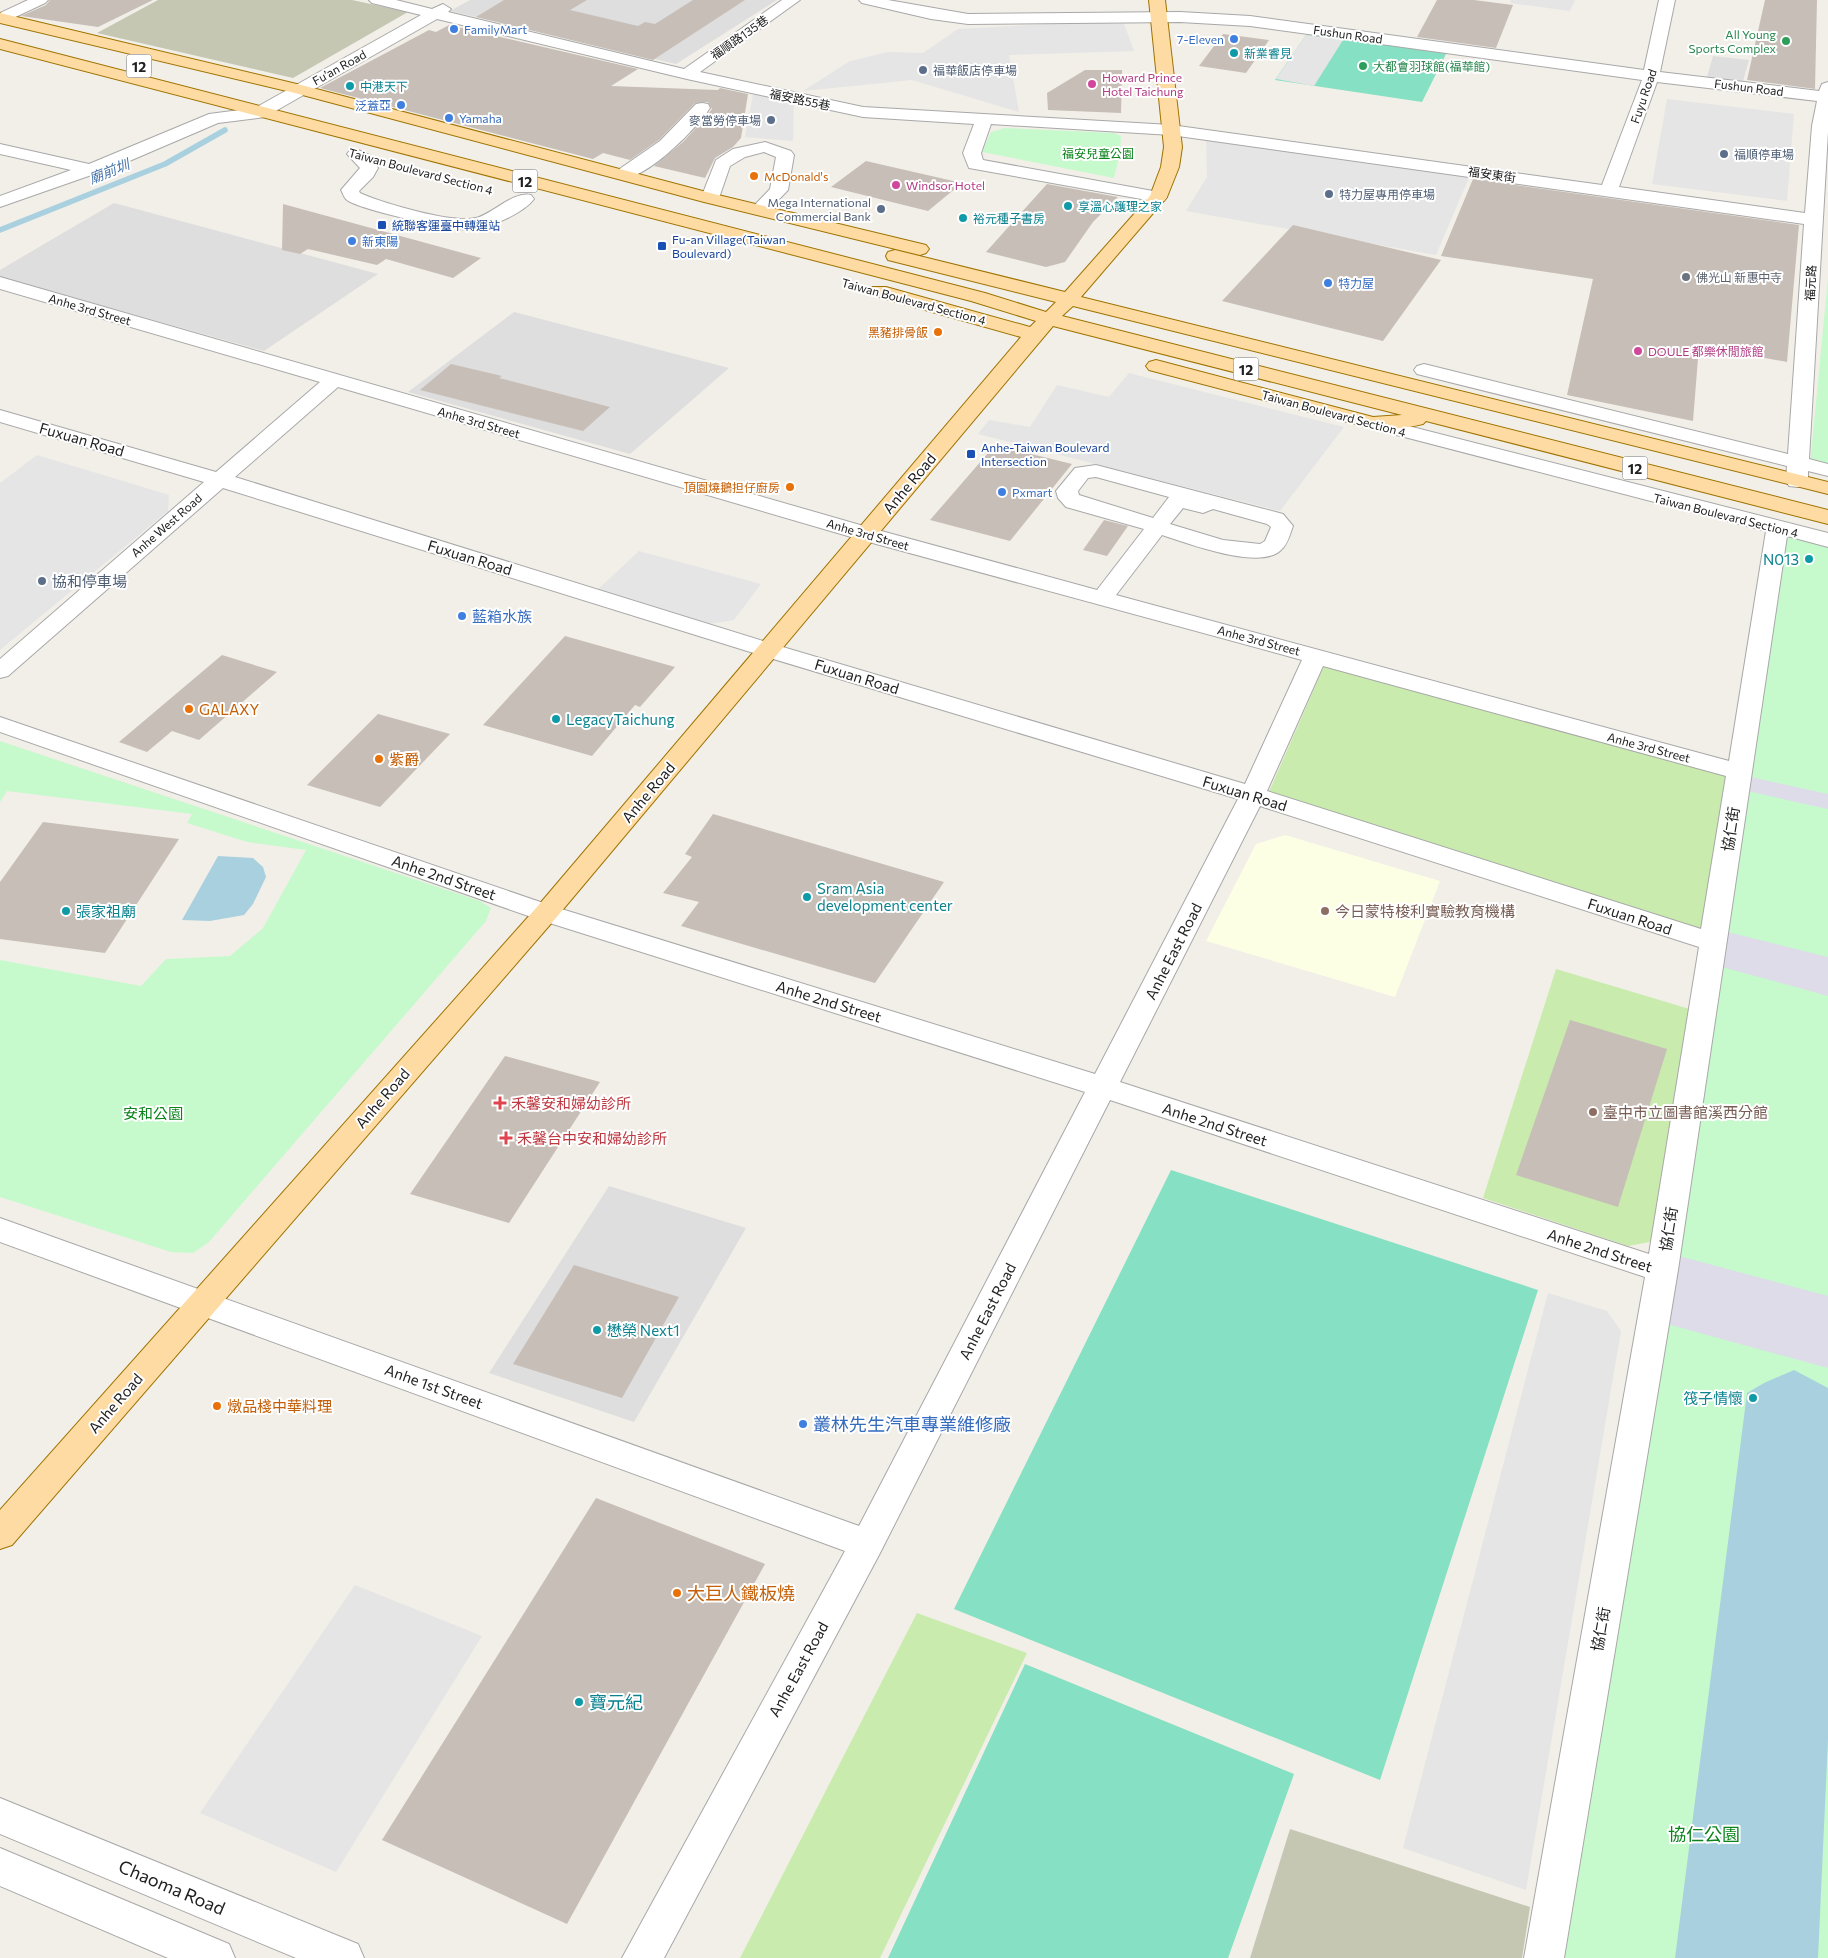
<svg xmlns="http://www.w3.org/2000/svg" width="1828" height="1958" font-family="Commissioner,'Noto Sans TC',sans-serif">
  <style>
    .residential { fill: #dfdede }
    .education { fill: #fdffe4 }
    .construction { fill: #c5c7b3 }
    .grass { fill: #c9ebae }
    .park { fill: #c6facd }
    .pitch { fill: #86e0c3 }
    .parking { fill: #e5e5e5 }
    .plaza { fill: #dddce8 }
    .water { fill: #a9d0df }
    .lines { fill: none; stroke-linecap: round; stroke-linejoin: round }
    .stream { stroke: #a9d0df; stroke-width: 5.5 }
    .building { fill: #c7beb7 }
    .minor-casing { stroke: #a8a8a8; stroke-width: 2 }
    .major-casing { stroke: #9f7300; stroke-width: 2 }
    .minor { fill: #fff; fill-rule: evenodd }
    .major { fill: #fddba2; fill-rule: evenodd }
    .shop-dot { fill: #3f7fe0; stroke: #fff; stroke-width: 2 }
    .leisure-dot { fill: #2e9e5b; stroke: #fff; stroke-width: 2 }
    .culture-dot { fill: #0f9aa8; stroke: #fff; stroke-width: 2 }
    .service-dot { fill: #5c6f8a; stroke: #fff; stroke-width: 2 }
    .hotel-dot { fill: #d1479c; stroke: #fff; stroke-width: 2 }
    .food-dot { fill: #e8710a; stroke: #fff; stroke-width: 2 }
    .transit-dot { fill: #1a4fb4; stroke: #fff; stroke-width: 2 }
    .worship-dot { fill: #6b7280; stroke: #fff; stroke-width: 2 }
    .education-dot { fill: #8d6e63; stroke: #fff; stroke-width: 2 }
    .health-dot { fill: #e0444e; stroke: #fff; stroke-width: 2 }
    .labels { text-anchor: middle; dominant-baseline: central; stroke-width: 4; stroke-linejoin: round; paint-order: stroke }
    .far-shop-label { font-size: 12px; fill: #366cbe; stroke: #fff; text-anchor: start }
    .far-street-label { font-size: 12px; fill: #212121; stroke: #fff }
    .far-leisure-label { font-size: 12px; fill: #27864d; stroke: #fff; text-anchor: end }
    .far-culture-label { font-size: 12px; fill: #0d838f; stroke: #fff; text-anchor: start }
    .far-service-label { font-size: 12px; fill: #4e5e75; stroke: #fff; text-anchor: start }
    .far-hotel-label { font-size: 12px; fill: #b23c85; stroke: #fff; text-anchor: start }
    .far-park-label { font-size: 12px; fill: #0b841c; stroke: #fff }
    .far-food-label { font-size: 12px; fill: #c56008; stroke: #fff; text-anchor: end }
    .far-transit-label { font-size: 12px; fill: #164399; stroke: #fff; text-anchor: start }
    .far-worship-label { font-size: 12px; fill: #5b616d; stroke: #fff; text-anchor: start }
    .shield { fill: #fff; stroke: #646464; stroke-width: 1 }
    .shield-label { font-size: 14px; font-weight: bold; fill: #212121 }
    .far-water-label { font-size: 14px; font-style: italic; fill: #4875ab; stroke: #fff }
    .street-label { font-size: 15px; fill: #212121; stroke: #fff }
    .culture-label { font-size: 15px; fill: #0d838f; stroke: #fff; text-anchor: start }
    .service-label { font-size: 15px; fill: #4e5e75; stroke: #fff; text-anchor: start }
    .shop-label { font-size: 15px; fill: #366cbe; stroke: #fff; text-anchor: start }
    .food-label { font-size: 15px; fill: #c56008; stroke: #fff; text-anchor: start }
    .education-label { font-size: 15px; fill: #785e54; stroke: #fff; text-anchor: start }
    .health-label { font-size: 15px; fill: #be3a42; stroke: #fff; text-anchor: start }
    .park-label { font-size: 15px; fill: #0b841c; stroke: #fff }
    .near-shop-label { font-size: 18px; fill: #366cbe; stroke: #fff; text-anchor: start }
    .near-food-label { font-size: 18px; fill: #c56008; stroke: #fff; text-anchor: start }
    .near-culture-label { font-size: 18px; fill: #0d838f; stroke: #fff; text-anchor: start }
    .near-park-label { font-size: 18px; fill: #0b841c; stroke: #fff }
    .near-street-label { font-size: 18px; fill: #212121; stroke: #fff }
  </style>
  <rect width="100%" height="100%" fill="#f2efe8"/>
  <path class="residential" d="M470,0H777L676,64L450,11Z
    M1713,56L1749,60L1743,81L1707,77Z
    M114,203L378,274L264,351L0,277V270Z
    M514,312L729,368L630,454L408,392Z
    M609,1186L746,1228L634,1422L489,1373Z"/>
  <path class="education" d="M1285,835L1440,881L1395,997L1206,941L1256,844Z"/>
  <path class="construction" d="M158,0H352L408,12L293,78L97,33Z
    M1290,1829L1530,1907L1522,1958H1250Z"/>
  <path class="grass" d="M1325,664L1726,775L1702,931L1268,794Z
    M1556,969L1693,1010L1655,1241L1628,1246L1483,1198Z
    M917,1613L1027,1653L880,1958H740Z"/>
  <path class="park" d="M1005,128L1114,133L1121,136L1120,153L1114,178L982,152L991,132Z
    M1828,277V469L1810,465Z
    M1781,534L1828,546V1958H1561Z
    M0,741L480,901L491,908L486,921L209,1242L193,1253L171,1252L0,1197V960L141,986L166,959L230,956L263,928L306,850L247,842L187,823L192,814L7,791L0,802Z"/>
  <path class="pitch" d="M1306,35L1447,52L1422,102L1275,80Z
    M1171,1170L1538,1290L1380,1780L954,1609Z
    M1025,1664L1294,1774L1228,1958H888Z"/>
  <path class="parking" d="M1511,0H1575L1570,11L1510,3Z
    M1085,22L1124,24L1134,51L1009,55L1019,112L912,80L803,91L850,61L888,52L923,53L958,29Z
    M1306,35L1343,40L1314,86L1276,79Z
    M753,94L794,102L793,141L745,137Z
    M1667,99L1794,114L1787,201L1652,184Z
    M1206,136L1471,173L1436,255L1186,211L1207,177Z
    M1129,373L1344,427L1280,511L978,434L989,420L1030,427L1057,385L1109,397Z
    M37,455L169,495L168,511L0,650V483Z
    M639,551L761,584L734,620L709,624L595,592Z
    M1548,1293L1607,1311L1621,1331L1526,1890L1403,1848Z
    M355,1585L482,1636L336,1872L200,1813Z"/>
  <path class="plaza" d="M1751,777L1828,794V809L1747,791Z
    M1728,932L1828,957V996L1722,967Z
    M1679,1256L1828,1296V1368L1667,1324Z"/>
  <path class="water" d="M218,856L253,858L263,867L266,877L253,904L244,915L210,921L182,920Z
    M1794,1370L1828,1388V1740L1818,1958H1675L1747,1393L1764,1383Z"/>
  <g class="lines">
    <path class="stream" d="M0,230L165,164L225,130"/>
  </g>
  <path class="building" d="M50,0H153L98,27L21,16L46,5Z
    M504,0H587L570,10L638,26L645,22L655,24L693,0H745L653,60L476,17Z
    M1437,0H1474L1513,5L1496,48L1417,37Z
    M1765,0H1817L1815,89L1747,80Z
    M449,25L638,69L611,86L718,90L720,88L748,94L741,138L733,147L715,158L705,178L654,166L683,142L705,118L712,109L708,102L695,103L659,140L630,160L603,153L593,159L320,88L429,30L436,32Z
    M1223,34L1269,40L1246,73L1199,66Z
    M1085,70H1122L1121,113L1048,110L1047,93Z
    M866,161L962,183L928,211L831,187Z
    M1473,179L1799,225L1787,362L1699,346L1693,421L1567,395L1593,279L1441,256Z
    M1047,184L1118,197L1093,222L1065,262L1046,267L986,252Z
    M283,204L481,258L453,278L386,259L377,265L308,249L300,254L282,250Z
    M1293,225L1441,260L1383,341L1222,301Z
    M451,364L502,376L499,378L610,407L583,431L420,390Z
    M995,445L1072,464L1010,541L930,520Z
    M1104,520L1128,526L1107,556L1083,550Z
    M565,636L675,667L640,707L635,705L592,756L483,725Z
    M222,655L277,672L199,740L172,731L147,752L119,742Z
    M378,714L450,734L380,807L307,785Z
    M713,814L944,882L875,983L681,926L699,902L663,893L692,857L685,854Z
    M43,822L179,839L105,953L0,939V882Z
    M1570,1020L1667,1049L1618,1207L1516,1175Z
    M505,1056L600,1082L509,1223L410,1194Z
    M574,1265L679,1297L622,1398L513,1364Z
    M596,1498L765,1564L567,1924L382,1840Z"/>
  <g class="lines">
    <g class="minor-casing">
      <path id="minor" d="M28,0H48L45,3L7,21L0,22V13Z
        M369,0H396L432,9L443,4L451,9L448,12L684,69L782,0H800L700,72L863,107L1171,125L1602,185L1642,80L1250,26L1180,22L968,24L931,19L862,3L859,0H888L968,14L1180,12L1250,16L1644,70L1659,0H1675L1660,72L1819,91L1822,84L1828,82V132L1809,459L1828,464V476L1808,471V481L1805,486L1797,487L1789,486L1786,481L1787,466L1417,374L1414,370L1417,366L1424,364L1788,454L1804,224L1171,135L991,124L981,153L983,160L1164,193L1167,197L1164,201L1158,202L969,168L963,153L974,124L863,117L687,79L437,19L265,117L218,123L120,165L0,207V196L71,170L0,154V144L89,164L209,114L255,108L421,15L372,3ZM1657,82L1817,101L1812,126L1805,213L1619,187Z
        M702,103L708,104L710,108C697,128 643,184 618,178L615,174L618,170L660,141L696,104Z
        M765,142L791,151L794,155L788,190L765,214H753L750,210L770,189L776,157L764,152L745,157L730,166L719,198L716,202H704L701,198L716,160L733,149Z
        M356,149L371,156L378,168L373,177L359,191L360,193C382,203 453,224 476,218C494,213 513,191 531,195L534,199C525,212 490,228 473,230C455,231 360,210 347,200C344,198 343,193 341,190L360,168L347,154L350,150Z
        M0,277L874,529L1097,590L1144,529L1066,507L1058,498L1056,491L1075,468L1096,465L1283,514L1293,526C1290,534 1288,544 1281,550C1260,571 1187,543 1162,535L1116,595L1729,761L1766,531L1366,427L1363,423L1366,419L1373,417L1828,533V547L1787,536L1678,1270L1564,1958H1524L1645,1277L1110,1100L879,1555L664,1958H622L845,1551L0,1242V1218L859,1526L1085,1092L537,919L0,732V717L555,907L1095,1074L1238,799L760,655L223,488L8,676L0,678V659L204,482L0,422V410L216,472L320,382L0,289ZM338,387L858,539L1302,660L1245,784L776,645L235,477ZM1096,477L1169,497L1153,518L1079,495L1078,491L1088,478ZM1183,508L1203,513L1213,509L1267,524L1271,527L1265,541L1260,544L1223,540L1170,524ZM1323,666L1726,776L1701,929L1267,791ZM1260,806L1699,947L1649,1254L1120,1082Z
        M0,1798L358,1944L364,1958H296L0,1834Z
        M0,1848L229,1944L235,1958H168L0,1886Z"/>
    </g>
    <g class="major-casing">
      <path id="major" d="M1149,0H1165L1182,147L1179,167L1167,197L1081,297L1828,482V494L1073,306L1062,316L1828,510V524L1426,421L1423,424C1407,428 1382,431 1366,427L1149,370L1146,366L1149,362L1156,360L1373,417L1402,415L1053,326L555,919L12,1545L0,1549V1510L537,907L1021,337L872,295L870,291L872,287H886L1030,327L1036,321L971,301L0,49V39L985,293L1046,312L1056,302L888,260L886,256L888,252L895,250L1065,292L1150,196L1161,167L1164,147Z
        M0,13L305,86L714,194L926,245L929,249L926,253L920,255L704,202L295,93L0,23Z"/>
    </g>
    <use href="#minor" class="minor"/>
    <use href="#major" class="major"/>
  </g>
  <g class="shop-dot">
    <circle cx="454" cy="29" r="5"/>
    <circle cx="1234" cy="39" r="5"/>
    <circle cx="401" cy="105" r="5"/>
    <circle cx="449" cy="118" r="5"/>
    <circle cx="352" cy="241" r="5"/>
    <circle cx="1328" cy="283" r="5"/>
    <circle cx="1002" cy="492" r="5"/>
    <circle cx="462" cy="616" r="5"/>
    <circle cx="803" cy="1424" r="5"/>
  </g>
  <g class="leisure-dot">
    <circle cx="1786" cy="41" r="5"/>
    <circle cx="1363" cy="66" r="5"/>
  </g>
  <g class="culture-dot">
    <circle cx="1234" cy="53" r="5"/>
    <circle cx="350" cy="86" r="5"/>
    <circle cx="1068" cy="206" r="5"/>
    <circle cx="963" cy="218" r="5"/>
    <circle cx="1809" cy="559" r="5"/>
    <circle cx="556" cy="719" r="5"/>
    <circle cx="807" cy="897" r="5"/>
    <circle cx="66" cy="911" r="5"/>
    <circle cx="597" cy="1330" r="5"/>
    <circle cx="1753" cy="1398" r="5"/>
    <circle cx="579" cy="1702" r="5"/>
  </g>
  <g class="service-dot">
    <circle cx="923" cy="70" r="5"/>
    <circle cx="771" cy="120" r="5"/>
    <circle cx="1724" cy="154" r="5"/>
    <circle cx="1329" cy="194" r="5"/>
    <circle cx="881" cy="209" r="5"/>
    <circle cx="42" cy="581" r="5"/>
  </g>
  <g class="hotel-dot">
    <circle cx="1092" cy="84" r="5"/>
    <circle cx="896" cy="185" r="5"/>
    <circle cx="1638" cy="351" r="5"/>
  </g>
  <g class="food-dot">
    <circle cx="754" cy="176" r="5"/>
    <circle cx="938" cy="332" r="5"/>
    <circle cx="790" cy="487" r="5"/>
    <circle cx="189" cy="709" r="5"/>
    <circle cx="379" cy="759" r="5"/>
    <circle cx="217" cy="1406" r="5"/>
    <circle cx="677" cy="1593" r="5"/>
  </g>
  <g class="transit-dot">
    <rect x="377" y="220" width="10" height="10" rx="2.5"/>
    <rect x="657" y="241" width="10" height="10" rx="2.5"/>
    <rect x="966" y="449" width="10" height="10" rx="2.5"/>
  </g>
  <circle class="worship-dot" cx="1686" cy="277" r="5"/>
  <g class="education-dot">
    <circle cx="1325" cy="911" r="5"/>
    <circle cx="1593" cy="1112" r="5"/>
  </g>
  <g class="health-dot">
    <path d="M497.5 1095.5h5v5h5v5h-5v5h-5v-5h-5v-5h5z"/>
    <path d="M503.5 1130.5h5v5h5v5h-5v5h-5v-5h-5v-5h5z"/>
  </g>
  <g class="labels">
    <g class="far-shop-label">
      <text x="464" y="29">FamilyMart</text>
      <text x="1224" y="39" text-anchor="end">7-Eleven</text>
      <text x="391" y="105" text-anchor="end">泛蓋亞</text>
      <text x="459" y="118">Yamaha</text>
      <text x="362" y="241">新東陽</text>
      <text x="1338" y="283">特力屋</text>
      <text x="1012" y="492">Pxmart</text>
    </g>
    <g class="far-street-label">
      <text transform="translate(1348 34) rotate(8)">Fushun Road</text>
      <text transform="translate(739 37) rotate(-35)">福順路135巷</text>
      <text transform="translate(339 67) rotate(-29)">Fu’an Road</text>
      <text transform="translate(1749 87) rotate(7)">Fushun Road</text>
      <text transform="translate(1643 96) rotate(-71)">Fuyu Road</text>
      <text transform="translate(800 99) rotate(12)">福安路55巷</text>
      <text transform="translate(421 171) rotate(15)">Taiwan Boulevard Section 4</text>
      <text transform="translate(1492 174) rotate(8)">福安東街</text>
      <text transform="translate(1810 283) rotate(-87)">福元路</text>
      <text transform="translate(914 301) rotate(15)">Taiwan Boulevard Section 4</text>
      <text transform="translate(90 309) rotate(16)">Anhe 3rd Street</text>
      <text transform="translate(1334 413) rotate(15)">Taiwan Boulevard Section 4</text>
      <text transform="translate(479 422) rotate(16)">Anhe 3rd Street</text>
      <text transform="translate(1726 515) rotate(14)">Taiwan Boulevard Section 4</text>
      <text transform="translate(166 525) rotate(-41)">Anhe West Road</text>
      <text transform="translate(868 534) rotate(16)">Anhe 3rd Street</text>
      <text transform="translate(1259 640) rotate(15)">Anhe 3rd Street</text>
      <text transform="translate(1649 747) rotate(15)">Anhe 3rd Street</text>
    </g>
    <g class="far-leisure-label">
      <text x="1776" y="34">All Young<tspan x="1776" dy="14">Sports Complex</tspan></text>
      <text x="1373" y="66" text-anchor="start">大都會羽球館(福華館)</text>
    </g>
    <g class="far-culture-label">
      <text x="1244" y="53">新業睿見</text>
      <text x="360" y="86">中港天下</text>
      <text x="1078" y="206">享溫心護理之家</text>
      <text x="973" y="218">裕元種子書房</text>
    </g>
    <g class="far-service-label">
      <text x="933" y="70">福華飯店停車場</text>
      <text x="761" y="120" text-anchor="end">麥當勞停車場</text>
      <text x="1734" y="154">福順停車場</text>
      <text x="1339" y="194">特力屋專用停車場</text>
      <text x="871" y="202" text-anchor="end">Mega International<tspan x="871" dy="14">Commercial Bank</tspan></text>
    </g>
    <g class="far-hotel-label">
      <text x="1102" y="77">Howard Prince<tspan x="1102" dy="14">Hotel Taichung</tspan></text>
      <text x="906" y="185">Windsor Hotel</text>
      <text x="1648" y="351">DOULE 都樂休閒旅館</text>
    </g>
    <g class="far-park-label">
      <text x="1098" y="153">福安兒童公園</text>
    </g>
    <g class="far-food-label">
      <text x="764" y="176" text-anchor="start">McDonald's</text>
      <text x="928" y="332">黑豬排骨飯</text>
      <text x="780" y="487">頂園燒鵝担仔廚房</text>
    </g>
    <g class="far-transit-label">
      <text x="392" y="225">統聯客運臺中轉運站</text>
      <text x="672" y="239">Fu-an Village(Taiwan<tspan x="672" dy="14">Boulevard)</tspan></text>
      <text x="981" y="447">Anhe-Taiwan Boulevard<tspan x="981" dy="14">Intersection</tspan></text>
    </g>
    <g class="far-worship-label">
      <text x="1696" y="277">佛光山 新惠中寺</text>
    </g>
    <g class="shield">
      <rect x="126.5" y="54.5" width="25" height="23" rx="4"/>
      <rect x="512.5" y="169.5" width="25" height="23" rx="4"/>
      <rect x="1233.5" y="357.5" width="25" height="23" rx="4"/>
      <rect x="1622.5" y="456.5" width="25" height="23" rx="4"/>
    </g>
    <g class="shield-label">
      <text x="139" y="66">12</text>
      <text x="525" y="181">12</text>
      <text x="1246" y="369">12</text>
      <text x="1635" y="468">12</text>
    </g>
    <g class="far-water-label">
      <text transform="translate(109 171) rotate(-22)">廟前圳</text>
    </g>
    <g class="street-label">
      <text transform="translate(82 439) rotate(16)">Fuxuan Road</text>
      <text transform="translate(909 483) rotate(-50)">Anhe Road</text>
      <text transform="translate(470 557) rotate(17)">Fuxuan Road</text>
      <text transform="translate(857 676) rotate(17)">Fuxuan Road</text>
      <text transform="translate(648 792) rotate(-50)">Anhe Road</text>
      <text transform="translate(1245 793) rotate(17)">Fuxuan Road</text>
      <text transform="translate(1730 829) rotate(-81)">協仁街</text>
      <text transform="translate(444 877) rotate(19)">Anhe 2nd Street</text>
      <text transform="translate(1630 916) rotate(18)">Fuxuan Road</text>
      <text transform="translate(1173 951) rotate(-63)">Anhe East Road</text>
      <text transform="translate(829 1001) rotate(17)">Anhe 2nd Street</text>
      <text transform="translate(382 1098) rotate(-49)">Anhe Road</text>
      <text transform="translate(1215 1124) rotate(18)">Anhe 2nd Street</text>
      <text transform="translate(1668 1229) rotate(-81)">協仁街</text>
      <text transform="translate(1600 1250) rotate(18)">Anhe 2nd Street</text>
      <text transform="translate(987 1311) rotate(-63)">Anhe East Road</text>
      <text transform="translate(434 1386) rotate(20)">Anhe 1st Street</text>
      <text transform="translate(115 1403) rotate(-49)">Anhe Road</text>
      <text transform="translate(1600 1629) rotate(-80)">協仁街</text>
      <text transform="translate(798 1669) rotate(-61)">Anhe East Road</text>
    </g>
    <g class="culture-label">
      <text x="1799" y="559" text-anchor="end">N013</text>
      <text x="566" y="719">LegacyTaichung</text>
      <text x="817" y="888">Sram Asia<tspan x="817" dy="17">development center</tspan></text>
      <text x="76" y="911">張家祖廟</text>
      <text x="607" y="1330">懋榮 Next1</text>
      <text x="1743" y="1398" text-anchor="end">筏子情懷</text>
    </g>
    <g class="service-label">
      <text x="52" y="581">協和停車場</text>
    </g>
    <g class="shop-label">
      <text x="472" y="616">藍箱水族</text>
    </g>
    <g class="food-label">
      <text x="199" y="709">GALAXY</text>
      <text x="389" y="759">紫爵</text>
      <text x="227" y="1406">燉品棧中華料理</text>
    </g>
    <g class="education-label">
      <text x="1335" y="911">今日蒙特梭利實驗教育機構</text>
      <text x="1603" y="1112">臺中市立圖書館溪西分館</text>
    </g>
    <g class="health-label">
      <text x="511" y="1103">禾馨安和婦幼診所</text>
      <text x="517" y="1138">禾馨台中安和婦幼診所</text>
    </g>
    <g class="park-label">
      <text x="153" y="1113">安和公園</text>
    </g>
    <g class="near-shop-label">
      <text x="813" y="1424">叢林先生汽車專業維修廠</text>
    </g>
    <g class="near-food-label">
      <text x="687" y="1593">大巨人鐵板燒</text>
    </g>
    <g class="near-culture-label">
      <text x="589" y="1702">寶元紀</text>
    </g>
    <g class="near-park-label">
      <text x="1704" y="1834">協仁公園</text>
    </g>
    <g class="near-street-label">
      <text transform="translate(172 1887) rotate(23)">Chaoma Road</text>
    </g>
  </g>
</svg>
